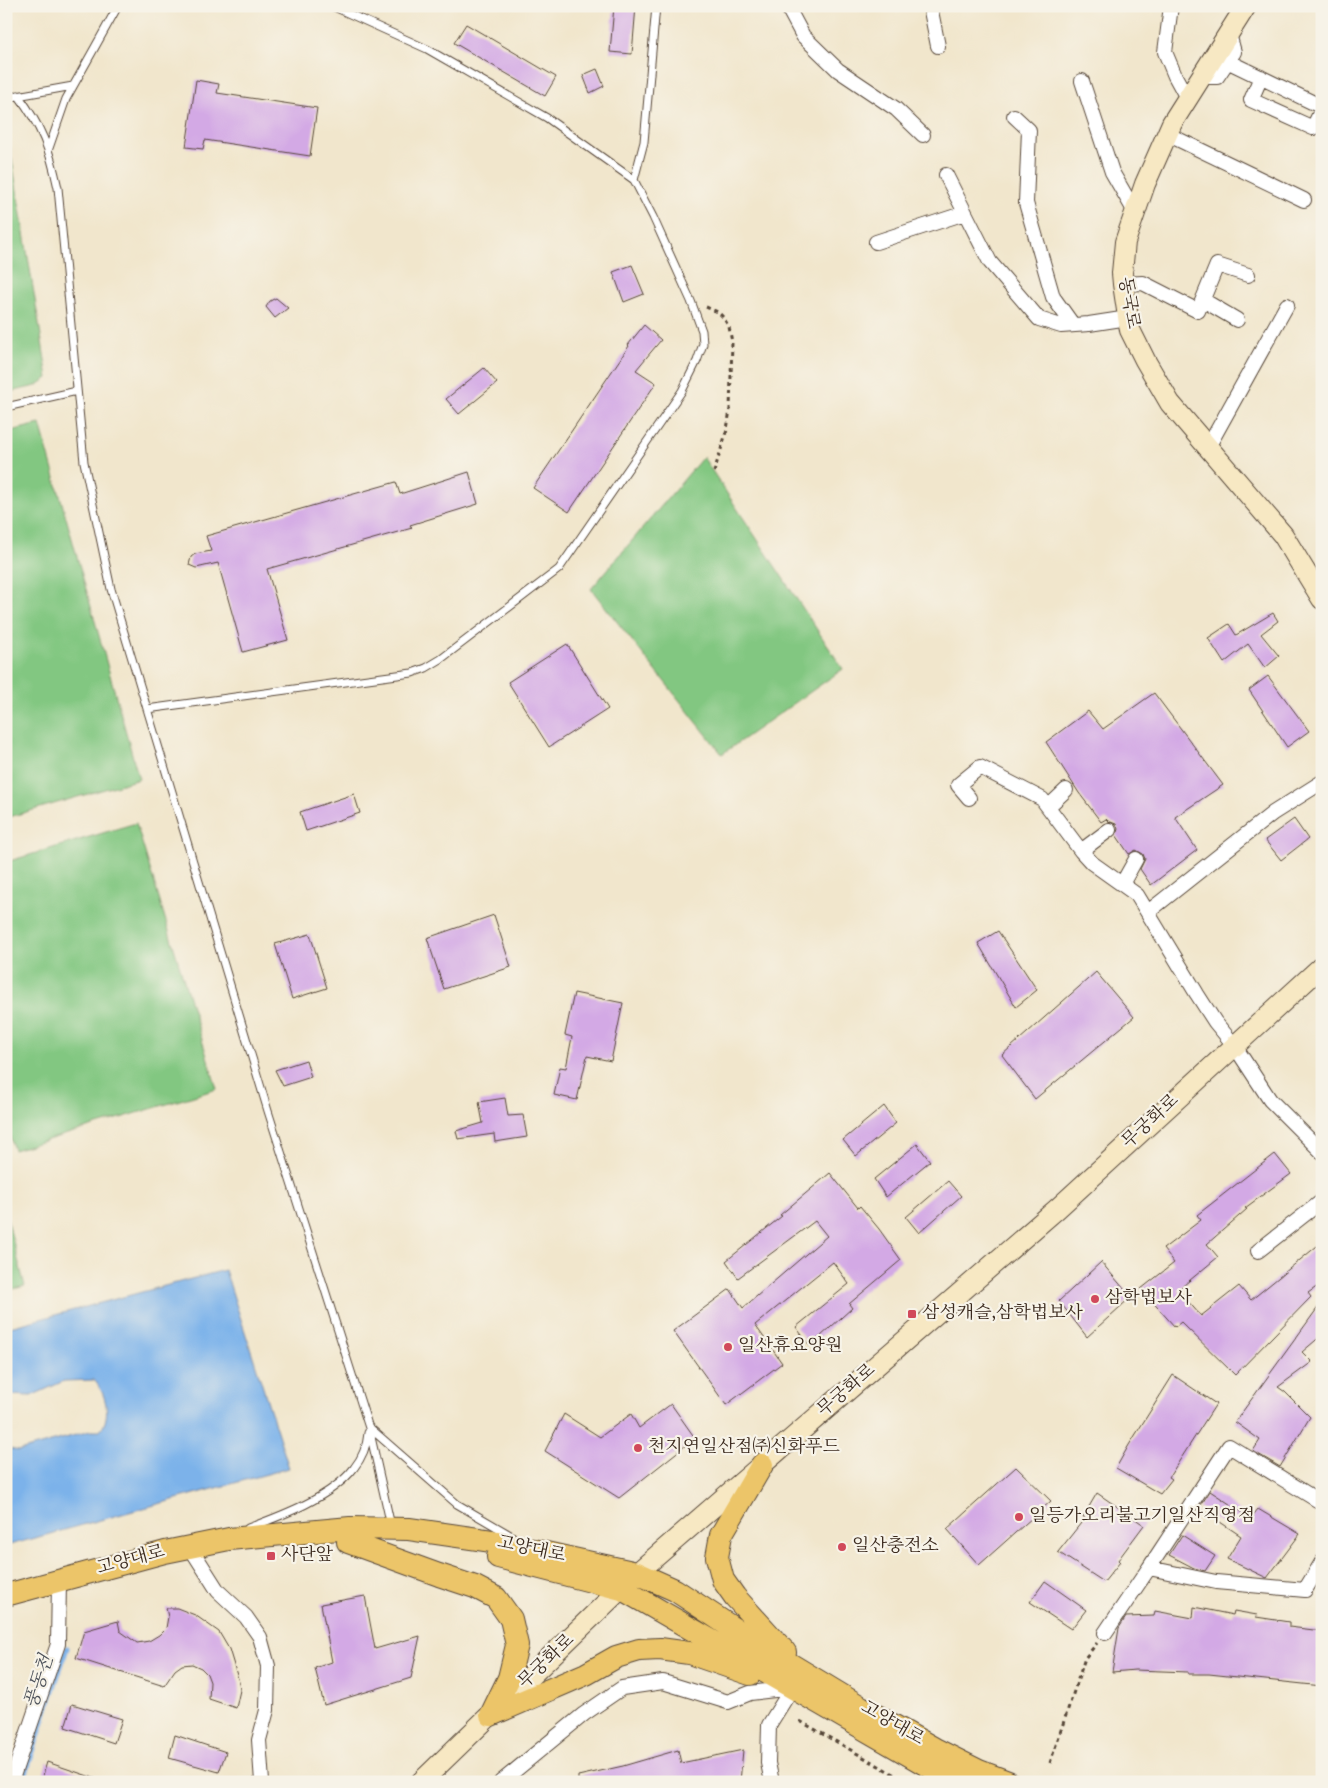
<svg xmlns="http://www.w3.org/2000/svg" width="1328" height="1788" font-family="'Sorts Mill Goudy','Noto Serif KR',serif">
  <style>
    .green { fill: #82c781; stroke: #5e7850 }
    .water { fill: #7bb2ea; stroke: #5b6e84 }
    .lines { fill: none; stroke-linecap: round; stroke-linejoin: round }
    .stream { stroke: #7bb2ea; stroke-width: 5 }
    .building { fill: #d3a9e5 }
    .lane-casing { stroke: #564638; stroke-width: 9 }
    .street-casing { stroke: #564638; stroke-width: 16 }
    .secondary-casing { stroke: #564638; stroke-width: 22 }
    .primary-casing { stroke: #564638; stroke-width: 24 }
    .path { stroke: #564638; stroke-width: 3; stroke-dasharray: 4 4; stroke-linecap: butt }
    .lane { stroke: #fff; stroke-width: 7 }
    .street { stroke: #fff; stroke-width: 14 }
    .secondary { stroke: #f7e8c3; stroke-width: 20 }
    .primary { stroke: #ecc569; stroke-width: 22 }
    .poi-dot { fill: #d1495b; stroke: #f7f3e8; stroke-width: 2 }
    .labels { text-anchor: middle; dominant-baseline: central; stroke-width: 4.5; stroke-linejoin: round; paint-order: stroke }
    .street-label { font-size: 18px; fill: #3b2a1e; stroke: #f7f3e8 }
    .poi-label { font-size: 18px; fill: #3b2a1e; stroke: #f7f3e8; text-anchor: start }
    .water-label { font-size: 19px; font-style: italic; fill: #4e535b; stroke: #f7f3e8 }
  </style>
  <rect width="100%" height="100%" fill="#f7f3e8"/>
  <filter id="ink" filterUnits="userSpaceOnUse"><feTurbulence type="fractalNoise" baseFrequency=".02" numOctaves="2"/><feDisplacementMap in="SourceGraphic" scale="10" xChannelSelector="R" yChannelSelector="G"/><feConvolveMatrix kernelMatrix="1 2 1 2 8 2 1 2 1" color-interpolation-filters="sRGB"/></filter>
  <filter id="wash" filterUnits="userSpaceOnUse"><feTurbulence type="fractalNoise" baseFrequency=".0096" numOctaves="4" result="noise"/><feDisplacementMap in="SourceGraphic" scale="20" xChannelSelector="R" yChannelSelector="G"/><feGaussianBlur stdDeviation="1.12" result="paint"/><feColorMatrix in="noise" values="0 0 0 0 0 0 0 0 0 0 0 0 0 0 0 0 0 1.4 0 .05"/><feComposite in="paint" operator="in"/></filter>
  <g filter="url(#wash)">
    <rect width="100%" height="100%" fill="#f1e6cc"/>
    <path class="green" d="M6,140L9,142L48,378L36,386L6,393Z
      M40,424L139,779L6,818V432Z
      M703,457L843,669L722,754L591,589Z
      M136,823L217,1089L14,1150L6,1124V862Z
      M6,1215L25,1286L6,1291Z"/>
    <path class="water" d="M225,1270L289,1468L6,1546V1448L19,1451L90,1431H100C112,1417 106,1393 94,1380L64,1381L31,1396L6,1395V1328Z"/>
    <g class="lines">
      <path class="stream" d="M23,1782L67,1648"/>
    </g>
    <g id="blocks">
      <path class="building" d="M614,6H636L632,54L610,52Z
        M466,24L556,77L545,96L454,43Z
        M597,69L604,86L590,93L583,75Z
        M196,80L219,84L217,93L317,108L310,156L205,140L203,149L186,147Z
        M632,265L644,294L624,302L613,272Z
        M276,298L288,308L275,318L266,307L270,301Z
        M644,325L661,340L636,370L656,383L569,512L533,488L629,346L628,345Z
        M484,368L497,383L459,414L446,399Z
        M469,472L478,504L410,525L412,528L267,569L288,640L243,652L218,563L196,568L189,565L191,557L195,554L211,551L206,536L396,482L400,494Z
        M1273,613L1278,621L1261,634L1279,656L1265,668L1248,644L1224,663L1208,638L1229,624L1236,635Z
        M567,644L608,709L549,747L508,682Z
        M1268,676L1309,731L1287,747L1249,690Z
        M1154,693L1223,785L1175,817L1197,850L1151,885L1140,869L1145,859L1143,854L1136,850L1129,854L1116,835L1118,829L1116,824L1108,821L1106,819L1101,822L1079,793L1046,742L1088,711L1103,729Z
        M354,794L360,813L306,831L300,812Z
        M1294,819L1308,839L1281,860L1265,840Z
        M494,915L511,967L444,989L427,938Z
        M998,931L1037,990L1016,1007L978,943Z
        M310,934L327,988L292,999L275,944Z
        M1096,972L1134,1017L1035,1099L1002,1055Z
        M574,993L623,1003L611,1061L587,1056L577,1100L554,1095L560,1067L566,1068L572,1037L565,1035Z
        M306,1060L311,1077L283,1086L275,1070Z
        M505,1098L508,1116L523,1115L527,1137L495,1142L494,1134L458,1139L456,1131L483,1123L479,1102Z
        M884,1106L896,1123L856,1156L843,1140Z
        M917,1144L930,1161L886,1197L874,1179Z
        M1275,1154L1291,1174L1245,1208L1247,1209L1207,1244L1218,1257L1178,1290L1201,1316L1239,1286L1251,1300L1322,1242V1283L1308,1293L1311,1297L1235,1375L1181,1322L1175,1327L1141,1289L1174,1263L1163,1249L1201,1220L1197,1215Z
        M830,1173L858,1208L860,1206L879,1229L901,1260L849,1304L852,1308L810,1346L796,1327L849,1284L833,1262L755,1325L782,1363L726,1405L673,1331L730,1289L743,1308L827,1236L815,1221L738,1278L726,1261L782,1216L780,1215Z
        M948,1181L961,1196L919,1233L906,1217Z
        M1101,1262L1131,1297L1087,1337L1059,1301Z
        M1322,1302V1335L1302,1352L1312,1362L1278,1387L1285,1392L1310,1417L1280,1467L1253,1451L1260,1440L1235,1422Z
        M1173,1375L1216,1404L1169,1477L1172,1479L1160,1494L1116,1468L1129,1445Z
        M671,1404L695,1438L619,1498L545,1451L564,1414L600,1437L631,1414L639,1428Z
        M1016,1467L1051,1501L979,1565L947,1529Z
        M1210,1491L1251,1518L1258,1509L1300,1534L1267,1578L1227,1559L1241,1536L1199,1508Z
        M1097,1493L1144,1525L1118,1560L1120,1562L1104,1582L1058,1552L1085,1518L1083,1517Z
        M1182,1535L1215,1556L1205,1571L1194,1568L1169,1555Z
        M1045,1581L1086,1610L1071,1629L1030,1602Z
        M365,1596L375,1649L420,1636L411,1678L324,1705L315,1668L332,1662L321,1604Z
        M1194,1607L1233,1615L1234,1611L1257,1615L1256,1617L1289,1622V1627L1322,1631V1686L1209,1674H1188V1672L1135,1670L1112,1672L1119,1628L1126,1617L1154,1616L1155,1611L1193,1618Z
        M166,1608H177L195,1615L219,1632L229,1649L239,1682L240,1690L236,1708L209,1699L210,1682L207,1674L201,1668L192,1664L182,1665L175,1670L164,1686L76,1658L84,1631L118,1621L120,1631L137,1643L149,1641L159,1635L166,1628L168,1617Z
        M72,1704L122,1719L114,1743L65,1727Z
        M175,1735L226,1752L219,1772L169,1758Z
        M678,1750L681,1763L743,1750L740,1782H578V1776L623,1766Z
        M47,1762L97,1779V1782H41Z"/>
    </g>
  </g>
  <g filter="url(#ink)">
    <use href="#blocks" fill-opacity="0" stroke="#564638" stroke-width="1"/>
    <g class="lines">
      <g class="lane-casing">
        <path id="lane" d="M18,95C42,127 50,150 58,188L84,462L111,589L268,1111L369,1428L391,1526
          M6,98L73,86
          M49,148L66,99L118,6
          M634,180L644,142L656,6
          M6,407L77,391
          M147,709L412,673L426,668L441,659L559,569L682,391L697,361L703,344L702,331L691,301L653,217L634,180L547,118L427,49L332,6
          M370,1428L457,1504L512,1536
          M248,1528C281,1516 332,1497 354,1468C362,1458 367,1445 368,1433"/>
      </g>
      <g class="street-casing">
        <path id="street" d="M787,6L803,36L838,70L896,109L923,135
          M930,6L938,46
          M1171,6L1165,52L1175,76L1187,98
          M1229,62L1322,107
          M1201,77H1217L1234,52L1229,34
          M1261,77L1251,100L1313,128L1322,109
          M1082,81L1112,172L1135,212
          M1014,116L1029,130L1026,203L1053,297L1073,325
          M1167,134L1304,200
          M946,175L990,262L1039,319L1061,326L1089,324L1128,318
          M876,242L965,213
          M1123,284L1143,283L1198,311L1217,265L1248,275
          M1203,300L1237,320
          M1208,447L1287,305
          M969,798L958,785L980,767L1042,799L1081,851L1092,863L1137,895L1197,994L1215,1022L1234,1045L1270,1100L1322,1152
          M1048,807L1066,790
          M1081,851L1109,830
          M1122,884L1136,859
          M1148,912L1273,813L1322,782
          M1258,1251L1322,1201
          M1322,1503L1229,1446L1149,1568L1216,1582L1305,1590L1322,1562
          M190,1547L218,1591L246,1617L260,1637L268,1666L267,1710L259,1740L262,1782
          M1105,1633L1149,1568
          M11,1782L58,1644L59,1581
          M501,1782L584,1714L622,1688L663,1682L728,1702L750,1693L792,1688
          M772,1782L768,1763L769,1725L792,1688"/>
      </g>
      <g class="secondary-casing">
        <path id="secondary" d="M1246,6L1172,123L1145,184L1125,242L1122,273L1123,284L1130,330L1145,360L1170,403L1283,535L1322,599
          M421,1782L637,1573L1058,1208L1322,966"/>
      </g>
      <g class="primary-casing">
        <path id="primary" d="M762,1465L721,1535L717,1557L723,1580L735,1597L785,1652
          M348,1542L439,1575L475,1587L496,1598L511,1619L517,1645L509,1678L491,1715
          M498,1557L622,1589L937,1771L959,1782
          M6,1595L165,1552L229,1539L350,1528L409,1529L492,1541L637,1573L675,1590L760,1646L861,1707L935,1749L979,1771L1008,1782
          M491,1715L586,1674L616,1657L639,1650L660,1649L689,1653L750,1674"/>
      </g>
      <path class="path" d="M706,307L718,312L723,317L729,327L732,342L730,409L727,430L714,472
        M800,1721L907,1782
        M1050,1763L1085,1658L1097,1643"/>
      <use href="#lane" class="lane"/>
      <use href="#street" class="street"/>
      <use href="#secondary" class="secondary"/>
      <use href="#primary" class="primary"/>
    </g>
  </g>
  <g class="poi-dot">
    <circle cx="1095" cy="1299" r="5"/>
    <rect x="907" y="1309" width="10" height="10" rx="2.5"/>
    <circle cx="728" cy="1347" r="5"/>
    <circle cx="638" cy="1448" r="5"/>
    <circle cx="1019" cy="1517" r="5"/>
    <circle cx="842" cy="1547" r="5"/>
    <rect x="266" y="1551" width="10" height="10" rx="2.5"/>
  </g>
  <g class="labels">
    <g class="street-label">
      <text transform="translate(1128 303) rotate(80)">동국로</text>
      <text transform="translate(1151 1122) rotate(-43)">무궁화로</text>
      <text transform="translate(847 1391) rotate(-41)">무궁화로</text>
      <text transform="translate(531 1550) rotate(12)">고양대로</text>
      <text transform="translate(131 1561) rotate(-15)">고양대로</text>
      <text transform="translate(547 1662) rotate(-44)">무궁화로</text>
      <text transform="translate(892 1724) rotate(30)">고양대로</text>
    </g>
    <g class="poi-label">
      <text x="1105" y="1299">삼학법보사</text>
      <text x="922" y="1314">삼성캐슬,삼학법보사</text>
      <text x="738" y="1347">일산휴요양원</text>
      <text x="648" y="1448">천지연일산점㈜신화푸드</text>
      <text x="1029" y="1517">일등가오리불고기일산직영점</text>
      <text x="852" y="1547">일산충전소</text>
      <text x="281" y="1556">사단앞</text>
    </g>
    <g class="water-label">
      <text transform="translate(40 1682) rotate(-72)">풍동천</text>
    </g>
  </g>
  <rect width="1328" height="1788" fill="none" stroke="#f7f3e8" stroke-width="25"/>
</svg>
